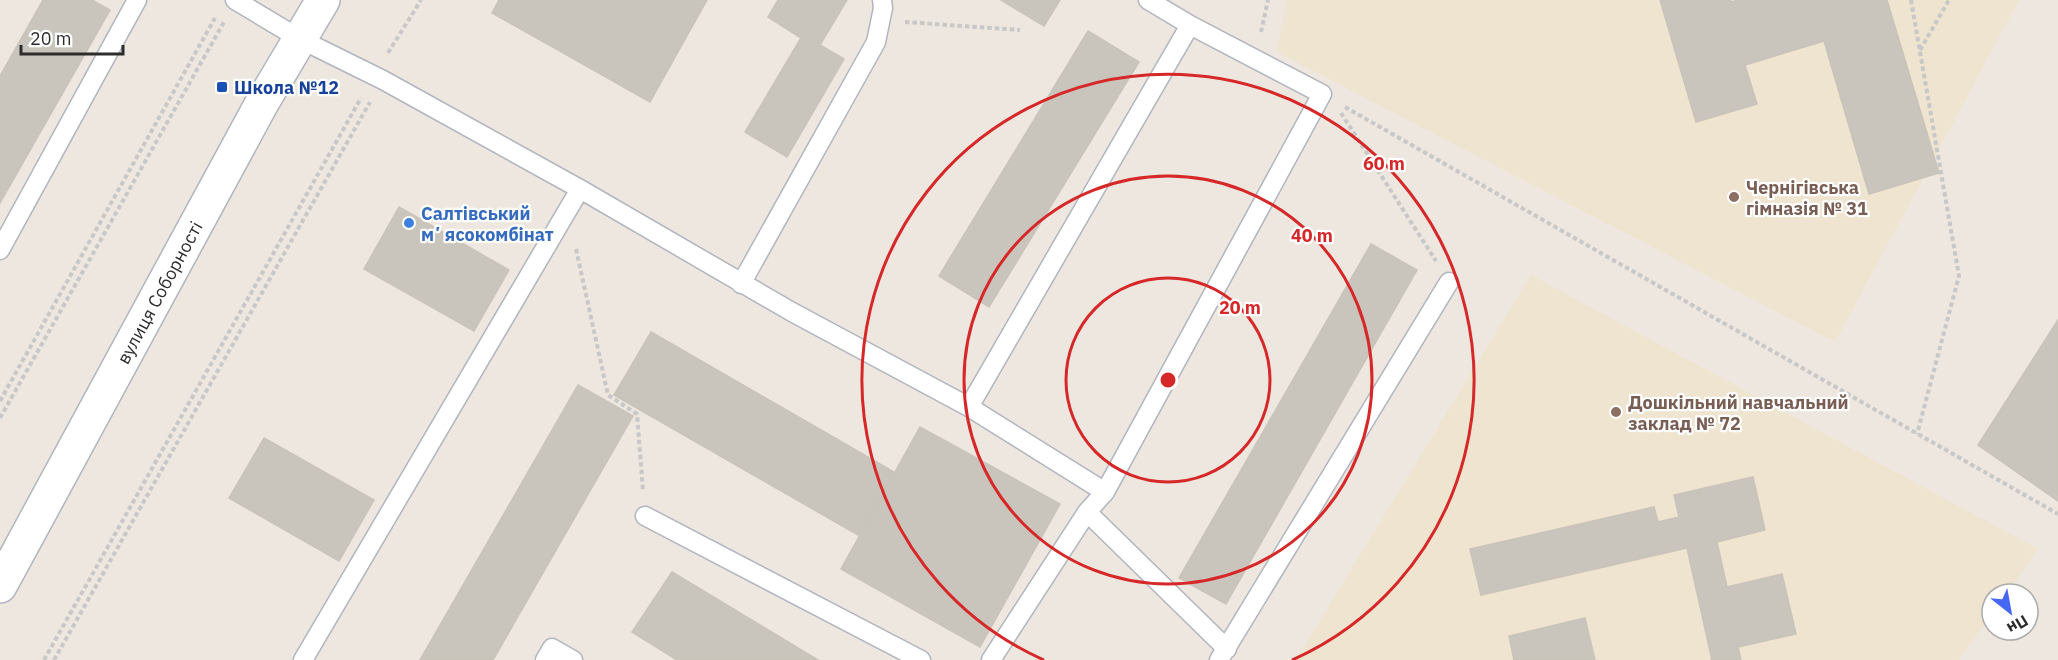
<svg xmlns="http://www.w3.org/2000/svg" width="2058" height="660" font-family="'IBM Plex Sans',sans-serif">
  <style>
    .education { fill: #eee4cf }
    .building { fill: #c9c5bd; stroke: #c9c3b9; stroke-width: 1.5 }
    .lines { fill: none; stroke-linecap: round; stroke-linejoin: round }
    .service-casing { stroke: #b2b5bf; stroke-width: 21 }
    .tertiary-casing { stroke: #b2b5bf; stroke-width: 36 }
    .path { stroke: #c8c8c8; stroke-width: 4; stroke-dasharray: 4.5 3; stroke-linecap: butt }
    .service { stroke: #fff; stroke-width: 18 }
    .tertiary { stroke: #fff; stroke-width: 33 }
    .ring { fill: none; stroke: #d62828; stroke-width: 3 }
    .transit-dot { fill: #1a4fb4; stroke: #fff; stroke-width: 2 }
    .education-dot { fill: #8d6e63; stroke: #fff; stroke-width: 2 }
    .shop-dot { fill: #3f7fe0; stroke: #fff; stroke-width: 2 }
    .labels { text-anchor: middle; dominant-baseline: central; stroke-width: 4.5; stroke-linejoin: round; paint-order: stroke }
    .transit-label { font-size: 18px; font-weight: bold; fill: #164399; stroke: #fff; text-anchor: start }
    .education-label { font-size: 18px; font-weight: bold; fill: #785e54; stroke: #fff; text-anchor: start }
    .shop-label { font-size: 18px; font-weight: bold; fill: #366cbe; stroke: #fff; text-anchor: start }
    .street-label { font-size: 18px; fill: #2c2c2c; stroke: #fff }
    .centre { fill: #d62828; stroke: #fff; stroke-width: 3 }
    .ring-label { font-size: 18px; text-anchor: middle; font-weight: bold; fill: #d62828; stroke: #fff; stroke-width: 4.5; stroke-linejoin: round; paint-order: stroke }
  </style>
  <rect width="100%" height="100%" fill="#ede7df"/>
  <path class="education" d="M1287,0H2019L1835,342L1277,52Z
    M1531,275L2038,549L2006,594H1992V613L1959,660H1296Z"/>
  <path class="building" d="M43,0H92L110,10L0,203V76Z
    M499,0H707L650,102L492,13Z
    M778,0H847L820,45L844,59L787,157L745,132L801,38L768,17Z
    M1001,0H1060L1044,26Z
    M1660,0H1730L1731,2L1739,0H1887L1939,173L1869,194L1824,41L1745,65L1757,104L1696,122Z
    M1088,31L1139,62L989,307L939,276Z
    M399,207L509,270L474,331L364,269Z
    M1371,244L1417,270L1226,604L1179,578Z
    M2058,320V501L1978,445Z
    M651,332L894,472L858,535L614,395Z
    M578,385L633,416L493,660H420Z
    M920,427L1060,504L980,647L841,569Z
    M264,438L374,500L339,561L229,498Z
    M1753,477L1765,530L1717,542L1727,587L1782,574L1796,634L1738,647L1741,660H1710H1712L1687,548L1481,595L1470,549L1654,507L1658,522L1679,517L1674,495Z
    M672,572L818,660H677L632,632Z
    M1585,618L1595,660H1514L1509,636Z"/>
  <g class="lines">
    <g class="service-casing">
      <path id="service" d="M235,0L300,39L383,80L580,189L792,312L969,407L1105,492L1087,512L991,660
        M0,250L137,0
        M741,284L876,42L883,8L882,0
        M969,407L1190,25L1148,0
        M1105,492L1322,94L1190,25
        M1087,512L1227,649
        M645,516L921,660
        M303,660L580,189
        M545,660L552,648L573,660
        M1219,660L1449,282"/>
    </g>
    <g class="tertiary-casing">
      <g id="tertiary">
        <path id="s1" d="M0,586L263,101L323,0"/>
      </g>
    </g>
    <path class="path" d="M1911,0L1959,276L1917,434
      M905,22L1020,30
      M1261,32L1268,0
      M1920,50L1949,0
      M388,53L421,0
      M1345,107L2058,514
      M1341,113L1436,261
      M576,249L608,395L637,414L643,491
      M0,401L215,18
      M0,418L224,22
      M44,660L361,98
      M54,660L370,102"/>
    <use href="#service" class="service"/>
    <use href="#tertiary" class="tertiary"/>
  </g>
  <g class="ring">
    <circle cx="1168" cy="380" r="102"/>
    <circle cx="1168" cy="380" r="204"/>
    <path d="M1044 660A306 306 0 1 1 1292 660"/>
  </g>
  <rect class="transit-dot" x="216" y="81" width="12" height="12" rx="3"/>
  <g class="education-dot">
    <circle cx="1734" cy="197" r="6"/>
    <circle cx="1616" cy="412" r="6"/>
  </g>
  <circle class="shop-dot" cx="409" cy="223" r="6"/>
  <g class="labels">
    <g class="transit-label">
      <text x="234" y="87">Школа №12</text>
    </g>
    <g class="education-label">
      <text x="1746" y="187">Чернігівська<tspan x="1746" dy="21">гімназія № 31</tspan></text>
      <text x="1628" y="402">Дошкільний навчальний<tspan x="1628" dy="21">заклад № 72</tspan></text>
    </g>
    <g class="shop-label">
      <text x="421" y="213">Салтівський<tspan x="421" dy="21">мʼясокомбінат</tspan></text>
    </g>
    <g class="street-label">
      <text stroke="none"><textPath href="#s1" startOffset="334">вулиця Соборності</textPath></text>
    </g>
  </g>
  <circle cx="1168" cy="380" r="9" class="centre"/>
  <g class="ring-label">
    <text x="1384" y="170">60 m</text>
    <text x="1312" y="242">40 m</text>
    <text x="1240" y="314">20 m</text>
  </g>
  <g transform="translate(2010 612) rotate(149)"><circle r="28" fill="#ffffff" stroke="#ababab" stroke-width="1.5"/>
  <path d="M0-4.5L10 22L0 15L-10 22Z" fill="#4567f4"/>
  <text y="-9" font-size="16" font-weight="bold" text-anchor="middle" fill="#2c2c2c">Пн</text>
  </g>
  <path d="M21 45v9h102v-9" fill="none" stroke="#2c2c2c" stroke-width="3"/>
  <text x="30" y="45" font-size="18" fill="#2c2c2c" stroke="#ffffff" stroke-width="4.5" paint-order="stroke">20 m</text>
</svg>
